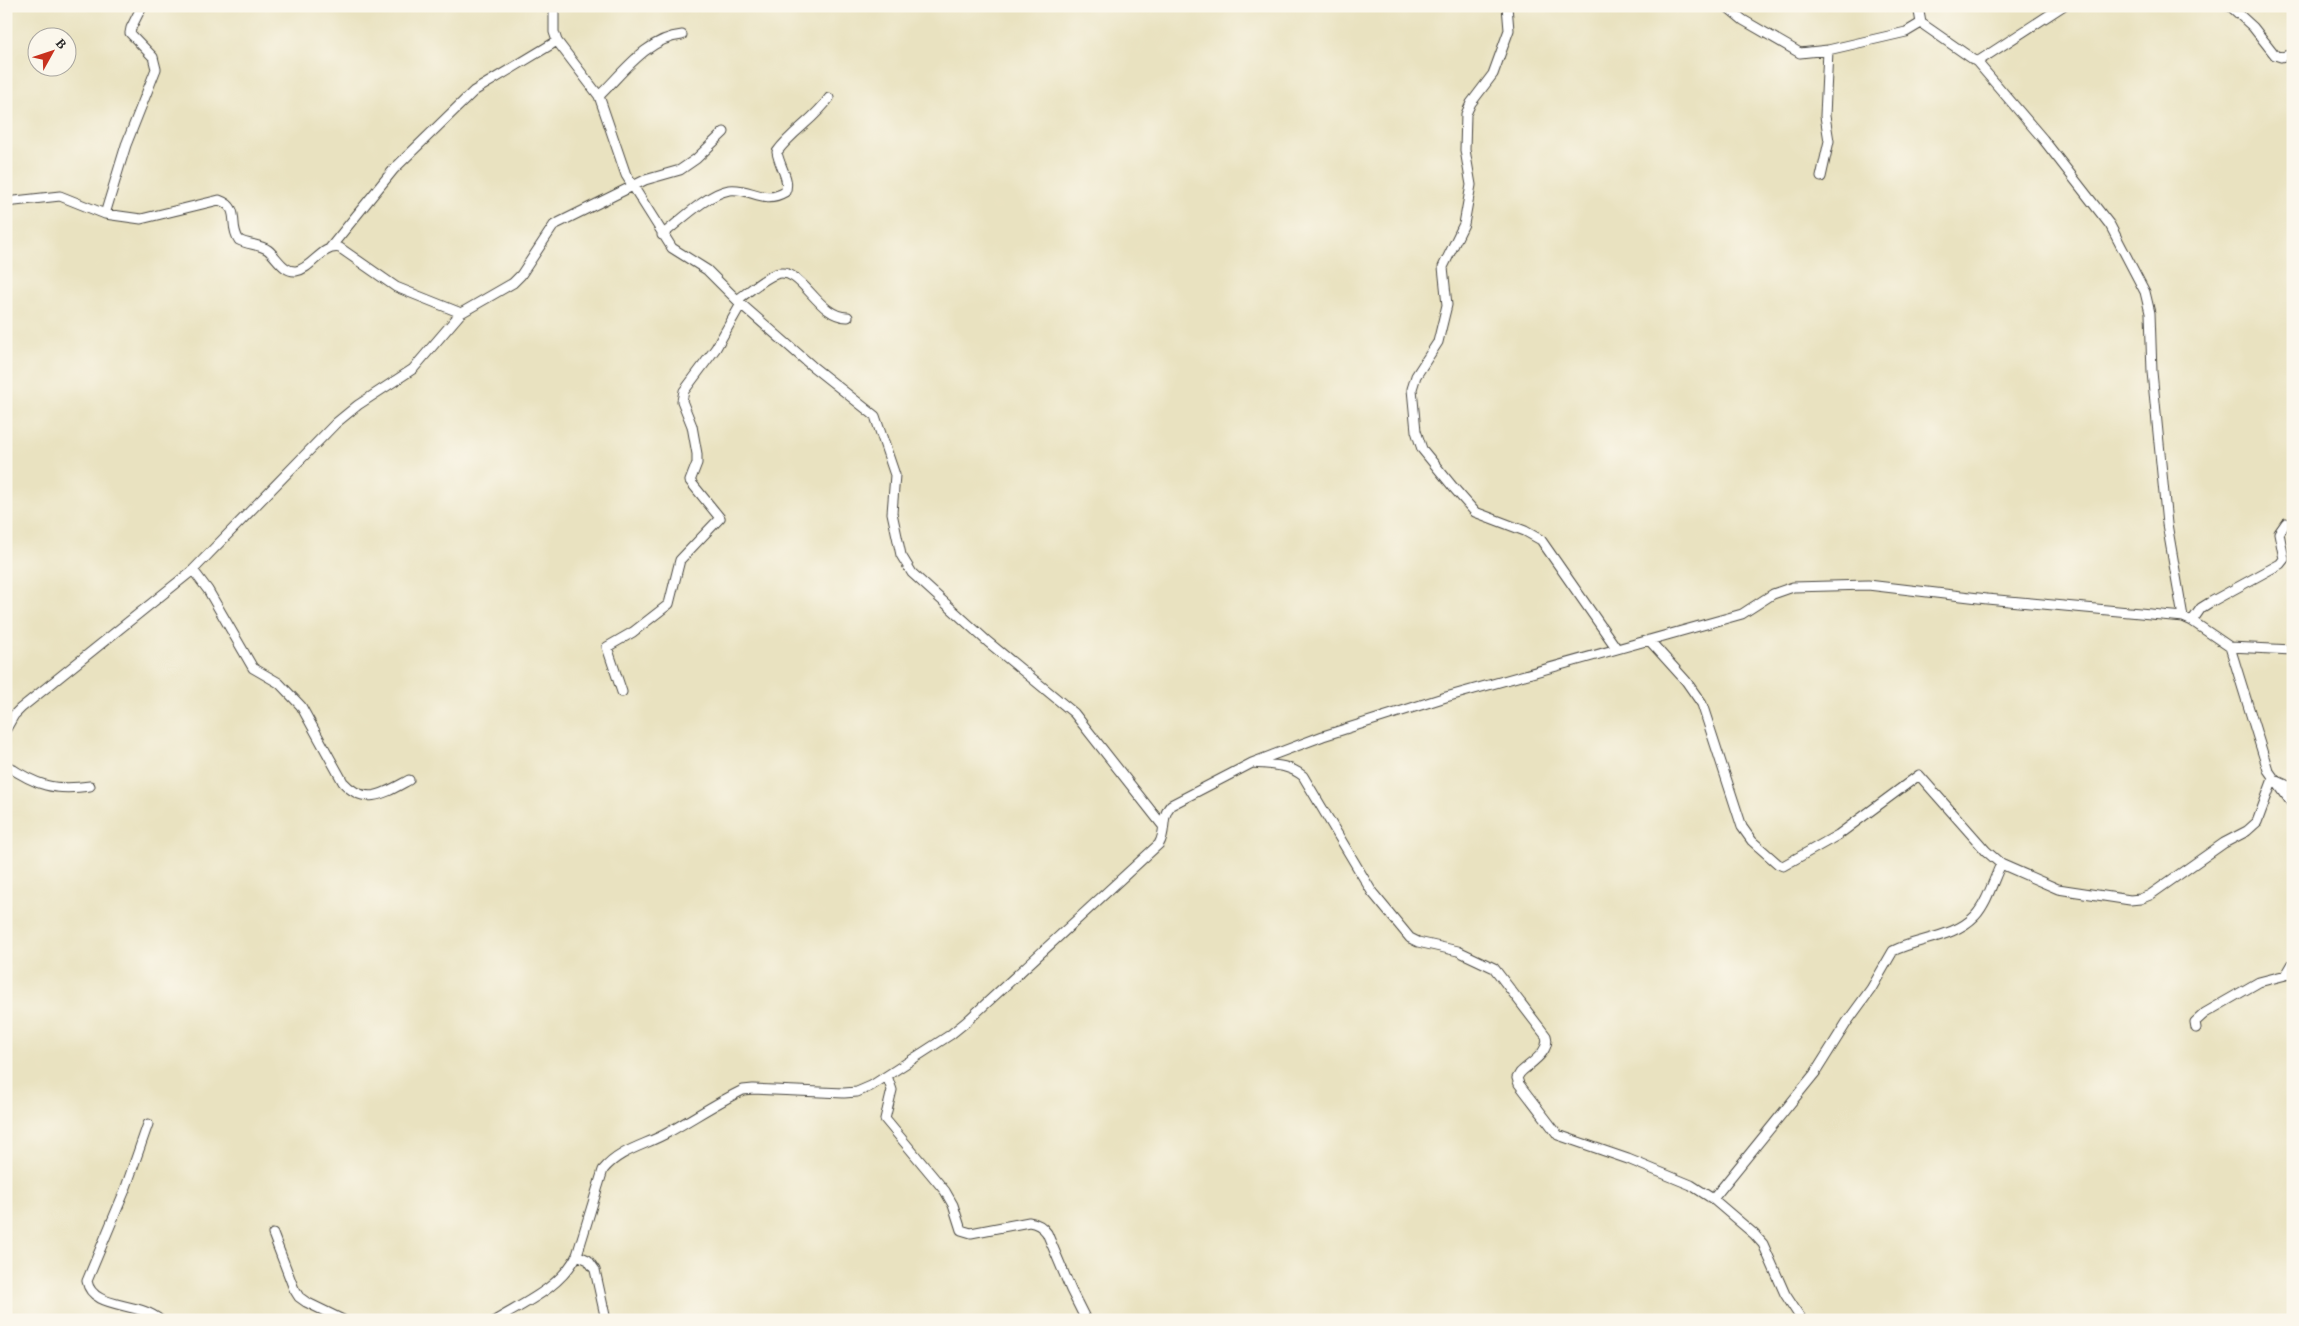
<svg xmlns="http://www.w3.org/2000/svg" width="2299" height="1326" font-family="'Gentium Book Plus',serif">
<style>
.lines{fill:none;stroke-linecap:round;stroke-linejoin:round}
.minor-casing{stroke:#484641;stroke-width:11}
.minor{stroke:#fff;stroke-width:9}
</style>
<rect width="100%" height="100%" fill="#fbf7ec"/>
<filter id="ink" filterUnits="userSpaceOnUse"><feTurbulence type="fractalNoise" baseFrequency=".02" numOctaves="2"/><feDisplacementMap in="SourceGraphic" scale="10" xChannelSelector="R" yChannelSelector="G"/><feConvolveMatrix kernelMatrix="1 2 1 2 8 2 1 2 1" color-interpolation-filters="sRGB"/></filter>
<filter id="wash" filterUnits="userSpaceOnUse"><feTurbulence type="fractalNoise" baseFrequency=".0096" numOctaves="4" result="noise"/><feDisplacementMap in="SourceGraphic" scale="20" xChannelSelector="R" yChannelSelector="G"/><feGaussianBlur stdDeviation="1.12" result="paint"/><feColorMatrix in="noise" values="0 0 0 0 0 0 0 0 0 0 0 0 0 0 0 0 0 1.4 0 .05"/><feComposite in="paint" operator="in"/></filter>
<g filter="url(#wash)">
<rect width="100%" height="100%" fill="#e9e2c0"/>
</g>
<g filter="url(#ink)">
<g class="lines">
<g class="minor-casing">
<path id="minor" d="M 554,6 L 554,32 L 557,41 L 599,96 L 626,175 L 672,248 L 707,270 L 741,304 L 812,366 L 875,416 L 895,475 L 892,513 L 901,555 L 912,573 L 988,642 L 1074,713 L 1163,826
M 1507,6 L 1509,30 L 1493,74 L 1471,103 L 1466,114 L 1465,150 L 1471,185 L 1464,224 L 1443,267 L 1447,305 L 1438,342 L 1416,376 L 1412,389 L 1416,431 L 1422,449 L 1453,487 L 1475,512 L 1525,531 L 1541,540 L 1617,649
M 1726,6 L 1743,20 L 1800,53 L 1828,50 L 1906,32 L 1921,23
M 1918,6 L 1921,23 L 1977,62 L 2043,139 L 2110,225 L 2145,292 L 2150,313 L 2152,372 L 2167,524 L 2183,617
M 2230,6 L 2253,27 L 2275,55 L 2281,57 L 2293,54
M 1977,62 L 2063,6
M 599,96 C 623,73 647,38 682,35
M 1821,177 L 1829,141 L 1825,116 L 1828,50
M 6,202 L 60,196 L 105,214 L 141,219 L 219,200 C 242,208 228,225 239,240 C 248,245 260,244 268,250 C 277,257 283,272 296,271 C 312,269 322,244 340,248 L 396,287 L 461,313
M 105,214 L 126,145 L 156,69 L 153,57 L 130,33 L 131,28 L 142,6
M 662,235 C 680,221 707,194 729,190 C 751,187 763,205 785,192 C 791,180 779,166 777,152 C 792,131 815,119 829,98
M 330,248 L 394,169 L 474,91 L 557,41
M 737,300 C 749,292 762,279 776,274 C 802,265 817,318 848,317
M 193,570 L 208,590 L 253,668 L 279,683 L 301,706 L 343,782 C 365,807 385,793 409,780
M 2192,621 L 2201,608 L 2209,603 L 2280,564 L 2284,559 L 2279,533 L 2286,523
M 1649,640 L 1686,681 L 1702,704 L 1742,827 L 1752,841 L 1778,864 L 1783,866 L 1838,835 L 1919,775 L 1986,851 L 2001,864 L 2058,889 L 2130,900 L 2140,899 L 2150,895 L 2224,843 L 2247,831 L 2257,822 L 2273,779 L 2293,788
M 2230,647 L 2268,770 L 2293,805
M 622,692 L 607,647 L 633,632 L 669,604 L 680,560 L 720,518 L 690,481 L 697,463 L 697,454 L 692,426 L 682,401 L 684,391 L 716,348 L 741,304
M 6,729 L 14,715 L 21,708 L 193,570 L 336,423 L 358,405 L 413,369 L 461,313 L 513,283 L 521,275 L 554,225 L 645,180 L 680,170 L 696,159 L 724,132
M 1254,763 C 1272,765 1288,764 1303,776 L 1372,892 L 1410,938 L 1418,942 L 1458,951 L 1494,968 L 1546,1036 C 1551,1052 1530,1063 1520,1073 L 1517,1078 L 1519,1084 L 1558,1135 L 1628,1159 L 1691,1185 L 1713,1199 L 1754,1234 L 1763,1244 L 1785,1294 L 1802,1320
M 6,765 C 37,786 54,791 90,786
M 2196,1028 L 2195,1022 L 2205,1013 L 2259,982 L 2286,975 L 2293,963
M 887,1076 L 892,1090 L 885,1119 L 945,1191 L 953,1205 L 961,1230 L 971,1233 L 1029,1222 C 1037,1223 1042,1226 1047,1233 L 1071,1290 L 1086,1320
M 148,1124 L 125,1190 L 87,1281 C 92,1310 139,1301 160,1320
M 1713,1199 L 1815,1073 L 1847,1022 L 1871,989 L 1893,951 C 1918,938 1954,938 1975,916 C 1987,903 1993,881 2001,864
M 273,1234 L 294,1289 L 299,1297 L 306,1302 L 343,1320
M 577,1255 L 588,1260 L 595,1270 L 606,1320
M 496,1320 C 526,1302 561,1287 577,1255 L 603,1170 C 620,1149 647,1145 669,1132 C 694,1118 718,1102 743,1090 L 753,1089 L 844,1093 L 857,1092 L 871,1086 L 950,1035 L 966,1022 L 1159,844 C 1167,831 1160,817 1171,805 L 1252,763 L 1323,736 L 1446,697 L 1742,614 L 1773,594 L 1793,587 L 1868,585 L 1987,599 L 2183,617 L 2192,621 L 2230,647 L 2293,650"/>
</g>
<use href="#minor" class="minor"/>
</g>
</g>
<rect width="2299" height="1326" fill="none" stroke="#fbf7ec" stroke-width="25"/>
<g transform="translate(52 52) rotate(50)"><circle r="24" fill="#fbf7ec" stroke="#a8a59f"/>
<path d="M0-4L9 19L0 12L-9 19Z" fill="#c8321e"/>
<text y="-8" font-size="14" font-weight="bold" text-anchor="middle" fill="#2b2b2b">B</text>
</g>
</svg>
